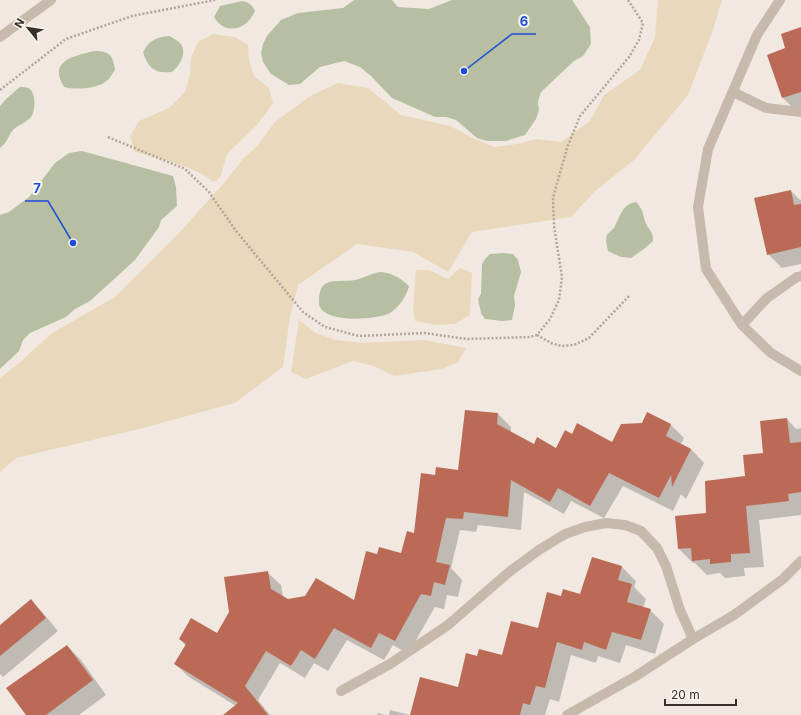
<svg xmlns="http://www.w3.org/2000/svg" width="801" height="715" font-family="Inter,sans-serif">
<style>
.green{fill:#b6bfa2}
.sand{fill:#e9d8bb}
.shadow{fill:#0003}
.building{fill:#bb6b55}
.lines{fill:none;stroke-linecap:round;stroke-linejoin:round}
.path{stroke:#b4a398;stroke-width:2.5;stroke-dasharray:2 2;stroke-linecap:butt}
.minor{stroke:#c8b9ad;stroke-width:10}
.leader{fill:none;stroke:#1d4ed8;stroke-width:1.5}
.callout-dot{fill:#1d4ed8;stroke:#f9f3ed;stroke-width:1.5}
.callout-label{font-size:13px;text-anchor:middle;font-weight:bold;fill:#1d4ed8;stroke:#f9f3ed;stroke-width:4;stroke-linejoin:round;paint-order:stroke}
</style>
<rect width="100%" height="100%" fill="#f1e9e1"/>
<path class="green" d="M 354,0 L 392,0 L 398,7 L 429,9 L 452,0 L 572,0 L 590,27 L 591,44 L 583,56 L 574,61 L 541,92 L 538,102 L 539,110 L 536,119 L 525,135 L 506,141 L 487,141 L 477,138 L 456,120 L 446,117 L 435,117 L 392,98 L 371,76 L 360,67 L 344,61 L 320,67 L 300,84 L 289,85 L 271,74 L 263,62 L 261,53 L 263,44 L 267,36 L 281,20 L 298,13 L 343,8 Z
M 242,1 C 249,2 252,5 255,11 C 247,30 225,36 214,17 L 220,6 Z
M 169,36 C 173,38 177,40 180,43 C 188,52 180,66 172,72 C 155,74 148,68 143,52 C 149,41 156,37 169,36 Z
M 94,51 C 110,51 113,55 115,70 C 112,74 109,80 105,82 C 96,89 75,90 64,87 C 48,61 73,56 94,51 Z
M 20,87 C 24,87 28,87 31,90 C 36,96 35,112 31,117 C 26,123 18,125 13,130 C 8,136 7,143 0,148 L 0,106 L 7,98 Z
M 82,151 L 173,176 L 176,187 L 177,206 L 161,220 L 159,227 L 135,260 L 90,301 L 75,309 L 66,317 L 30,333 L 23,340 L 19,351 L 0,369 L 0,215 L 9,212 L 29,197 L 55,163 L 69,153 Z
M 636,202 C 645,211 642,216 647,226 C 651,232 653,233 653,241 L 644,249 L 631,258 L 621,257 L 614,254 L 608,251 C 607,246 605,240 607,235 C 609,232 612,230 614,228 C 620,217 622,204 636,202 Z
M 503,253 L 513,254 L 518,260 L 521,272 L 514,296 L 515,305 L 512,320 L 502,321 L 485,319 L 481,313 L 478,299 L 481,294 L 482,264 L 486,258 L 490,254 Z
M 379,272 C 390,272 401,278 409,286 C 407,296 398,308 390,313 C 376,320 323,324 319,304 C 319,304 319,298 319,298 C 320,292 320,288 325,284 C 333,279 346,282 355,280 C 363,278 371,274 379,272 Z"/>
<path class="sand" d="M 658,0 L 722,0 L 713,30 L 688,95 L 634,160 L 595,191 L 571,217 L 472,232 L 448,272 L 413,252 L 357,244 L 298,285 L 290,317 L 283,367 L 235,403 L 139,429 L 16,458 L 0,472 L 0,378 L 19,363 L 52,333 L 115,297 L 176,236 L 225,182 L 243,159 L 257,146 L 275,122 L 310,96 L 338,83 L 368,88 L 401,115 L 450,126 L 471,137 L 494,147 L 517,144 L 536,139 L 561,142 L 590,121 L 604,95 L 640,70 L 655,37 Z
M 213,34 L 235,37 L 248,45 L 249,60 L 254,76 L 269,88 L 273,103 L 257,125 L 227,154 L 220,178 L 214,182 C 189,164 164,160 135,152 L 130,136 L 139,121 L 169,108 L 185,92 L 190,74 L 191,58 L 198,42 Z
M 460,268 L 472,273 L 470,315 L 455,324 L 436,325 L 415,321 L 413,307 L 416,270 L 429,270 L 448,279 Z
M 299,320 L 316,333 L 336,340 L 364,343 L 424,340 L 466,348 L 458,362 L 442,369 L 394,376 L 374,366 L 353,361 L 306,379 L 291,372 Z"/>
<path class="shadow" d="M 801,28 L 801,110 L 797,112 L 783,98 L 787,49 Z
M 791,191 L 800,200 L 801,199 L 801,264 L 782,268 L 768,254 Z
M 498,414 L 511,427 L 511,432 L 534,445 L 556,449 L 572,436 L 613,443 L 643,424 L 648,414 L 671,425 L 684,438 L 681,444 L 691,449 L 704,463 L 686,499 L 681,494 L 673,511 L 623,486 L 604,518 L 571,501 L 564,514 L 524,492 L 521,530 L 478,525 L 476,532 L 460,530 L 451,568 L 462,580 L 458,597 L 447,595 L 444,609 L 435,607 L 408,654 L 393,645 L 384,660 L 347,640 L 328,671 L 314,663 L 305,678 L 280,663 L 258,700 L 270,715 L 228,715 L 236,706 L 189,677 L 175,664 L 186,646 L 180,639 L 217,635 L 267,572 L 281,585 L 283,597 L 288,600 L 354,601 L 378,555 L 402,554 L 415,534 L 436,476 L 459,471 Z
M 787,419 L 796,429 L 801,428 L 801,515 L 759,520 L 764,567 L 744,568 L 745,576 L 725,578 L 720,573 L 707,575 L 695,563 L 693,563 L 679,549 L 676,516 L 707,514 L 746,477 L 765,454 Z
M 593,558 L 622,567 L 636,581 L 634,587 L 646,599 L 643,608 L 650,610 L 664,624 L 655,654 L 626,645 L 620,663 L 598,656 L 596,663 L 571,655 L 559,702 L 550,699 L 545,715 L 411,715 L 458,689 L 478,658 L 503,656 L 539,630 L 562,597 L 581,595 Z
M 31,601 L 43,613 L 58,631 L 3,677 L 0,674 L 0,626 Z
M 67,646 L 81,660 L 106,695 L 79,715 L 27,715 Z
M 390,710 L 410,715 L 389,715 Z
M 378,713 L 386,715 L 377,715 Z"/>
<path class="building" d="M 801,27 L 801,92 L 782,98 L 767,55 L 785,48 L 781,34 Z
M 791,190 L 794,205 L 801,204 L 801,247 L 767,255 L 754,198 Z
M 465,410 L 498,413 L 497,424 L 534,444 L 537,437 L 556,448 L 565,430 L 572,434 L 577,423 L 612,442 L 621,424 L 642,423 L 647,412 L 671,424 L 666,436 L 691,449 L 672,487 L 671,475 L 659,498 L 609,473 L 590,506 L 558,488 L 550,502 L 511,480 L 508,517 L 464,512 L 463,519 L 446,518 L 436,562 L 450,565 L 445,585 L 434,582 L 431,596 L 421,594 L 395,641 L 379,633 L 371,648 L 334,628 L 315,659 L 301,650 L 291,666 L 266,651 L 245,686 L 268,715 L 223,715 L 238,703 L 174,664 L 186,644 L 179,639 L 191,618 L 217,633 L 229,612 L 224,577 L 268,571 L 271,589 L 288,599 L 305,596 L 316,578 L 354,600 L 366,551 L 377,554 L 379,547 L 401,553 L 407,531 L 414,533 L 421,473 L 435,475 L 436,467 L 458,470 Z
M 787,418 L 790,443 L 801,442 L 801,492 L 788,494 L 789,501 L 746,506 L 750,553 L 731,554 L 731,562 L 710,564 L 710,559 L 692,561 L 691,548 L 678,549 L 675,516 L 706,513 L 705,481 L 745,476 L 743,455 L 763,453 L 760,421 Z
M 592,557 L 622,566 L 618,580 L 632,584 L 627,602 L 651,609 L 641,640 L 612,632 L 606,650 L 584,642 L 582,650 L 557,642 L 545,688 L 536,686 L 530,705 L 523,703 L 520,715 L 410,715 L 420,677 L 458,687 L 466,653 L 477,656 L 479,649 L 502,655 L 511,621 L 538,628 L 547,592 L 561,596 L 563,589 L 580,594 Z
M 31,599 L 46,618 L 0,656 L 0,625 Z
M 67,645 L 93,680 L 46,715 L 26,715 L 6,688 Z"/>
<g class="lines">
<path class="path" d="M 0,90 L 66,39 L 132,16 L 215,0
M 108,137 L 185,169 L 209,192 L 236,231 L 303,312 L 325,327 L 359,336 L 424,333 L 467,339 L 530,337 L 537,335 L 550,319 L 559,300 L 562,277 L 554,226 L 553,198 L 567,148 L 580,116 L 629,57 L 639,40 L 643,23 L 628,0
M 537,335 L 551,343 L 561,346 L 574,345 L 589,338 L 630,295"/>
<path class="minor" d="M 780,0 L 757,35 L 708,149 L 698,207 L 706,269 L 742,325 L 771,353 L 801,371
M 0,37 L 51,0
M 733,92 L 766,108 L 801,112
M 742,325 L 767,298 L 797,277 L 801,276
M 341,691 L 390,664 L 448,625 L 509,572 L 539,550 L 565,534 L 585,527 L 606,523 L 625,525 L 641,531 L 657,548 L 666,566 L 680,610 L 693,639
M 567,715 L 636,676 L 693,639 L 734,615 L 783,579 L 801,561"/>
</g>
<path class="leader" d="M464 71L512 34H536M73 243L48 201H25"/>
<g class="callout-dot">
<circle cx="464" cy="71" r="4"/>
<circle cx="73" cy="243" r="4"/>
</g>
<g class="callout-label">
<text x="524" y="26">6</text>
<text x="37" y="193">7</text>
</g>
<g transform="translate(28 28) rotate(300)" stroke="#f9f3ed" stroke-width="3" paint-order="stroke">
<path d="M0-3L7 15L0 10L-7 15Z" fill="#382f2b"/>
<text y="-6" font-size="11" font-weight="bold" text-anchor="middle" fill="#382f2b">N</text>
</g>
<path d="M665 699v6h71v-6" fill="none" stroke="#382f2b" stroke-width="2"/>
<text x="671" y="699" font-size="12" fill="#382f2b" stroke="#f9f3ed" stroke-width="3" paint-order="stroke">20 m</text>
</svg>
